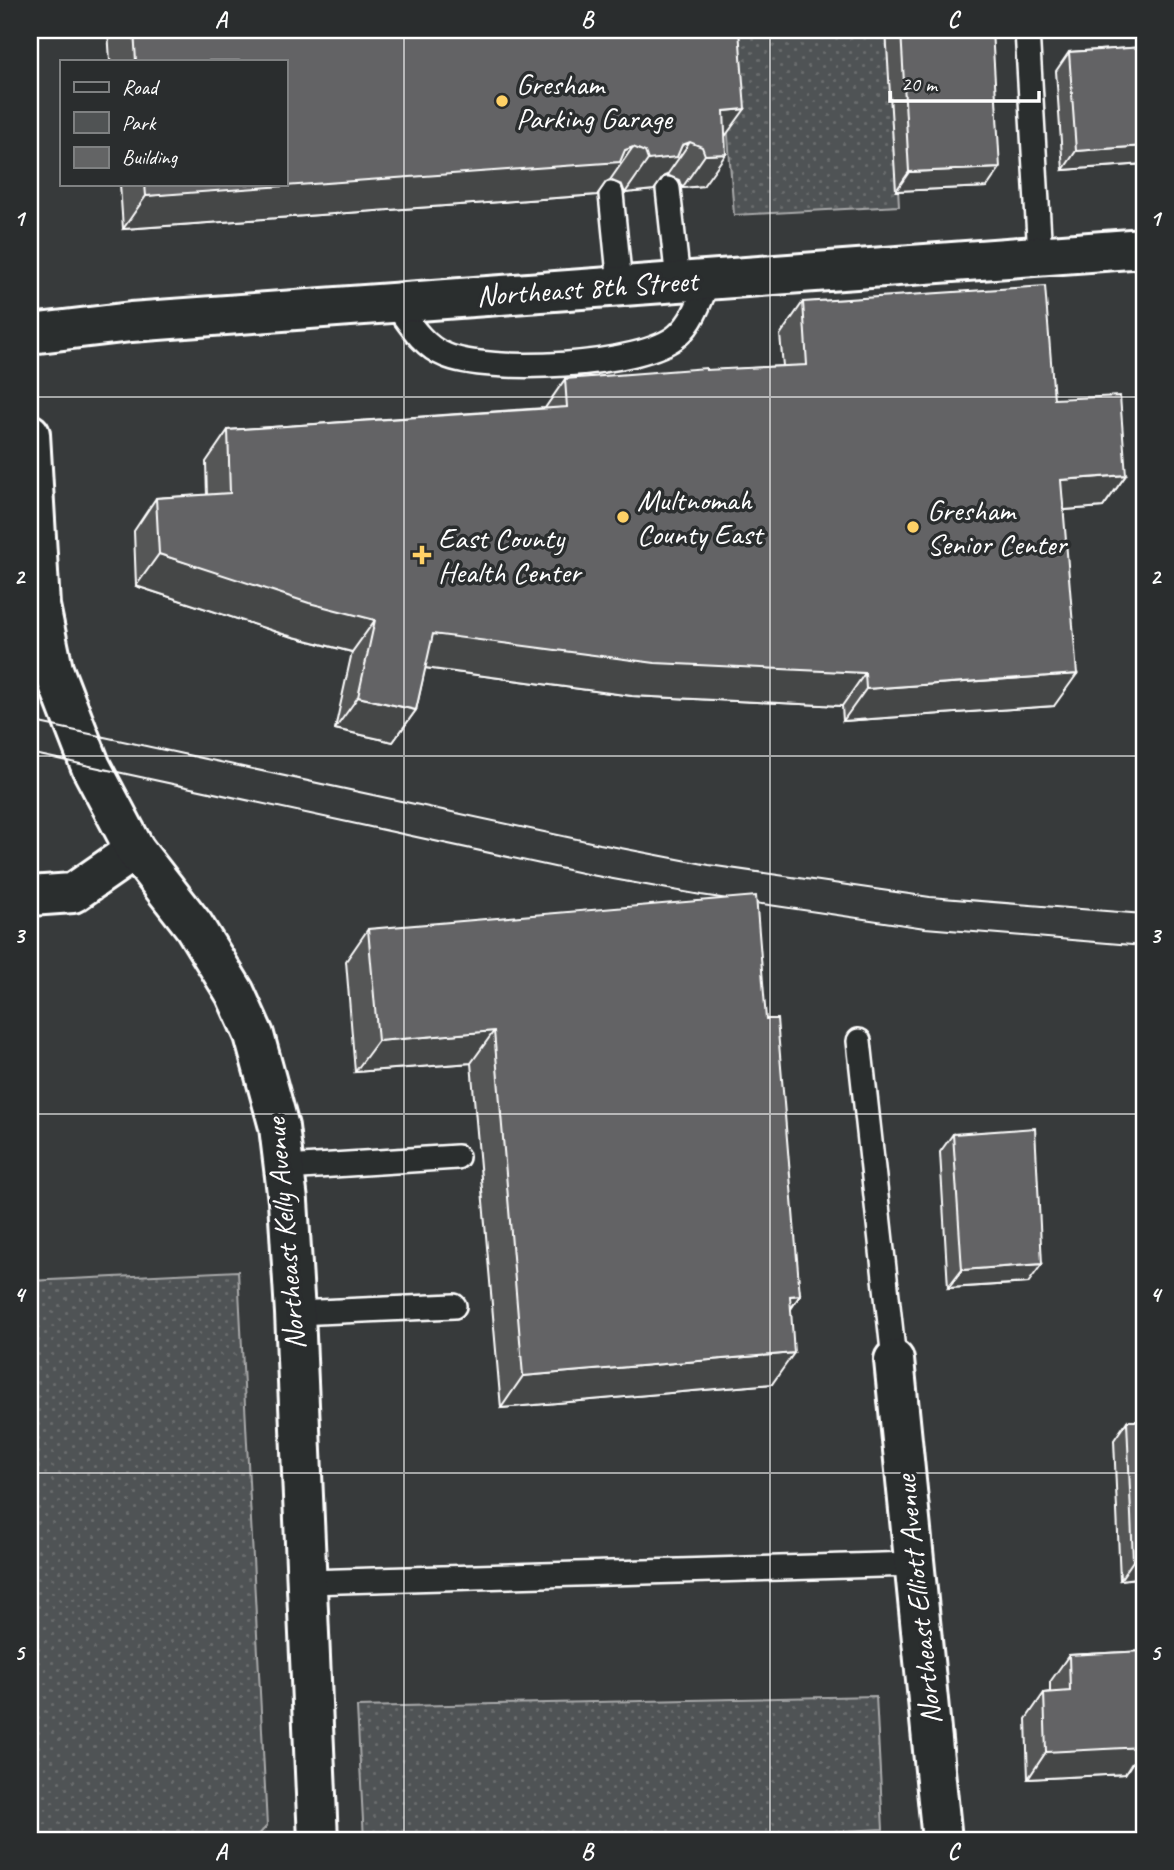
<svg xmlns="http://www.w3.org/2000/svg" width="1174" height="1870" font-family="Caveat,sans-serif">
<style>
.green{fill:url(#green-dots);stroke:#a8a9aa;stroke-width:2}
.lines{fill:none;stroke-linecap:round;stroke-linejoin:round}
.lane-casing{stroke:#fff;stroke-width:28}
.street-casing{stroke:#fff;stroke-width:44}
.secondary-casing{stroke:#fff;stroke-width:44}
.lane{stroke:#2a2d2e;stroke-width:23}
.street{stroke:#2a2d2e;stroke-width:38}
.secondary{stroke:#2a2d2e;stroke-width:38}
.tram{stroke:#fff;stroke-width:2}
.wall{fill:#555657;stroke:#fff;stroke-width:2}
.shaded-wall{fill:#454647;stroke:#fff;stroke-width:2}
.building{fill:#636465;stroke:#fff;stroke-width:2}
.grid{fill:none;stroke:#fff;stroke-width:2;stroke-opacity:0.55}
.poi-dot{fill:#ffd166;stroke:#2a2d2e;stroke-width:2.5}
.labels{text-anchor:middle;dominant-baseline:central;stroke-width:7;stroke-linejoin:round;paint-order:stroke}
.poi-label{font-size:30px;fill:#fff;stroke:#2a2d2e;text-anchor:start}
.street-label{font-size:30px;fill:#fff;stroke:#2a2d2e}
.neatline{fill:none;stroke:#fff;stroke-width:2.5}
.grid-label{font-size:23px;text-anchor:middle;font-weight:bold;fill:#fff}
</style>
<defs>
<pattern id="green-dots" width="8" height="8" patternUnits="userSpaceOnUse" patternTransform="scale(1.75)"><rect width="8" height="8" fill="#505354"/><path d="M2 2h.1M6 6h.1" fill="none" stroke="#6a6d6e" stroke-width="1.8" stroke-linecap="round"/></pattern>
</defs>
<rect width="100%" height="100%" fill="#373a3b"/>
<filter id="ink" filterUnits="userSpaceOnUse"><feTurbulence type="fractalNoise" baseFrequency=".0143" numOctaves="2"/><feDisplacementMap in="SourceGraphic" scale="14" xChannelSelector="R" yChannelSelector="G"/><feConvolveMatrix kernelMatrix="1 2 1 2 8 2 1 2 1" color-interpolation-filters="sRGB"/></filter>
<g filter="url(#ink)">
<path class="green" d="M 720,30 L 889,30 L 899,206 L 734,215 Z
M 238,1271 L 267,1826 L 254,1840 L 30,1840 L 30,1281 Z
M 876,1696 L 883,1829 L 669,1840 L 364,1840 L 357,1707 Z"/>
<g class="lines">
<g class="lane-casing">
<path id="lane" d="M 1027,30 L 1040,255
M 668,189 L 678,281
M 611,194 L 620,285
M 394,302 C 408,321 422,346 445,355 C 488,374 643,367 678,335 C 694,321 701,298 709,279
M 859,1041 L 894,1360
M 286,1168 L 457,1157
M 295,1313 L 454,1306
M 307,1582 L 915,1564"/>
</g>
<g class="street-casing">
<path id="street" d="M 30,896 L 73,893 L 135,850
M 894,1360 L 942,1840"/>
</g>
<g class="secondary-casing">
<path id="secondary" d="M 30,334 L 131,322 L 1144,248
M 30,434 L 40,606 L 53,669 L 91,767 L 135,850 L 194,926 L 235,993 L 254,1035 L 279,1127 L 288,1201 L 295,1313 L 318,1840"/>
</g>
<use href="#lane" class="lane"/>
<use href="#street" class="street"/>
<use href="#secondary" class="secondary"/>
<path class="tram" d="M 30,721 L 600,844 L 709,865 L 930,897 L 1144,914
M 30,753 L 591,875 L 701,895 L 925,928 L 1144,946"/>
</g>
<path class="wall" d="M 108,30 L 739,30 L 725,136 L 703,186 L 682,188 L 679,180 L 667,175 L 664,176 L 654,190 L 625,193 L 622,185 L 610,180 L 606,182 L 597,195 L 123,229 L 120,184 L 285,184 L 285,61 L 110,61 Z
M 886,30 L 992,30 L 987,187 L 896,191 Z
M 1144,47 L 1144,164 L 1063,170 L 1056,71 L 1069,52 Z
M 803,302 L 1054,399 L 1126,475 L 1103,507 L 1063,510 L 1054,706 L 843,721 L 842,706 L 632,696 L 425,668 L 416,710 L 393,742 L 335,729 L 352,652 L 286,635 L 136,586 L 134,531 L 156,498 L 207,495 L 206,462 L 228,430 L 545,408 L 565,379 L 783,366 L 780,335 Z
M 368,929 L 766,1019 L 800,1295 L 791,1309 L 772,1384 L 501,1408 L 471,1063 L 355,1072 L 346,961 Z
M 953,1134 L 1028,1283 L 948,1288 L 940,1152 Z
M 1127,1421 L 1144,1577 L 1120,1580 L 1114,1440 Z
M 1144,1651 L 1144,1762 L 1132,1763 L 1125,1774 L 1028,1779 L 1026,1719 L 1044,1693 L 1050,1692 L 1050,1682 L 1069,1655 Z"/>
<path class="shaded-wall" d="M 745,109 L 721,142 L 724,111 Z
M 690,142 L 667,175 L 664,176 L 654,190 L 625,193 L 648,160 Z
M 1144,146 L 1144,164 L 1063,170 L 1076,151 Z
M 633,147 L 610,180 L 606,182 L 597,195 L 123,229 L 146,196 L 625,150 Z
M 726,154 L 703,186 L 682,188 L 705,155 Z
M 1000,168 L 987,187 L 896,191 L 909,172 Z
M 1126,475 L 1103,507 L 1038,512 L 1061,480 Z
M 159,554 L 375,620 L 352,652 L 286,635 L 136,586 Z
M 433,634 L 865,673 L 842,706 L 632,696 L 410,666 Z
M 1077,674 L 1054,706 L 843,721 L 866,689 Z
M 358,697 L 416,710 L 393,742 L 335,729 Z
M 494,1031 L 471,1063 L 355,1072 L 378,1041 Z
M 1042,1264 L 1028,1283 L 948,1288 L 962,1270 Z
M 800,1295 L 778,1327 L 790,1296 Z
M 794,1353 L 772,1384 L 501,1408 L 523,1376 Z
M 1144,1560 L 1144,1577 L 1120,1580 L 1133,1561 Z
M 1144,1736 L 1144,1762 L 1132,1763 L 1125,1774 L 1028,1779 L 1046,1752 Z"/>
<path class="building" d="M 134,30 L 739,30 L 745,109 L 724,111 L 726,154 L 705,155 L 702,147 L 690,142 L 682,145 L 677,157 L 648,160 L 645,152 L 633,147 L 625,150 L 620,162 L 146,196 L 145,184 L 285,184 L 285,61 L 136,61 Z
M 901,30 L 992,30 L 1000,168 L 909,172 Z
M 1144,47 L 1144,146 L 1076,151 L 1069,52 Z
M 1045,286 L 1054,399 L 1120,396 L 1126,475 L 1061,480 L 1077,674 L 866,689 L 865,673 L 655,663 L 433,634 L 416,710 L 358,697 L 375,620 L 309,603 L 159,554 L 156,498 L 230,493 L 228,430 L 567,407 L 565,379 L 706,368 L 706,370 L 807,365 L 803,302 Z
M 756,896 L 766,1019 L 777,1019 L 800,1295 L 790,1296 L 794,1353 L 523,1376 L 494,1031 L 378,1041 L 368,929 Z
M 1035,1128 L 1042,1264 L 962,1270 L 953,1134 Z
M 1127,1421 L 1144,1421 L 1144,1560 L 1133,1561 Z
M 1144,1651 L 1143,1747 L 1046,1752 L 1044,1693 L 1070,1691 L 1069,1655 Z"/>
</g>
<path class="grid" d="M 404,30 L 404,1840M 770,30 L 770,1840M 30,397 L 1144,397M 30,756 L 1144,756M 30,1114 L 1144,1114M 30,1473 L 1144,1473"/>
<g class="poi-dot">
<circle cx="502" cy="101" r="7"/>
<circle cx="623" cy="517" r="7"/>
<circle cx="913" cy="527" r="7"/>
<path d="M418.5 544.5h7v7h7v7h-7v7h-7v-7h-7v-7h7z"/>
</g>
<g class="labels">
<g class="poi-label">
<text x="516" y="84">Gresham<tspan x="516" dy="34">Parking Garage</tspan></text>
<text x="637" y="500">Multnomah<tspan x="637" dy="34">County East</tspan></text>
<text x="927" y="510">Gresham<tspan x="927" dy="34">Senior Center</tspan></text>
<text x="438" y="538">East County<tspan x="438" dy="34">Health Center</tspan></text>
</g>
<g class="street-label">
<text transform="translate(587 288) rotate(-4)">Northeast 8th Street</text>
<text transform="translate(285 1234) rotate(-95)">Northeast Kelly Avenue</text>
<text transform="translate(918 1600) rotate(-96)">Northeast Elliott Avenue</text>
</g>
</g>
<rect width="1174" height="1870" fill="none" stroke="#2a2d2e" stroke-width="77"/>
<rect x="60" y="60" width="228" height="126" fill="#2a2d2e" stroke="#7f8182" stroke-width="2"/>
<rect x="74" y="82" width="35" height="10" fill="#2a2d2e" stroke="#7f8182" stroke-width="2"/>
<text x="122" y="94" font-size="21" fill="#ffffff">Road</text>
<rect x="74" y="112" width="35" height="21" fill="#505354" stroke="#7f8182" stroke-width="2"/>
<text x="122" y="130" font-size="21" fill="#ffffff">Park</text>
<rect x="74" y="147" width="35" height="21" fill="#636465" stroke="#7f8182" stroke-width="2"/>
<text x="122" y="164" font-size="21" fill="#ffffff">Building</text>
<path d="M890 91v10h149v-10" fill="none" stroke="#ffffff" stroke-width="3.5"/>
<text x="901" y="91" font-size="21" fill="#ffffff" stroke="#2a2d2e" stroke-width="5" paint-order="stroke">20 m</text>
<rect x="38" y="38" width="1098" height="1794" class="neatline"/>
<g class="grid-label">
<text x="221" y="27">A</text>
<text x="587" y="27">B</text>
<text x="953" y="27">C</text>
<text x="19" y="226">1</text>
<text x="1155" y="226">1</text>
<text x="19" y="584">2</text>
<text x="1155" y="584">2</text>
<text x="19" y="943">3</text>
<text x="1155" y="943">3</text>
<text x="19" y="1302">4</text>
<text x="1155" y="1302">4</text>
<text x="19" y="1660">5</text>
<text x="1155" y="1660">5</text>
<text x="221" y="1859">A</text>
<text x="587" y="1859">B</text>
<text x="953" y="1859">C</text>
</g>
</svg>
